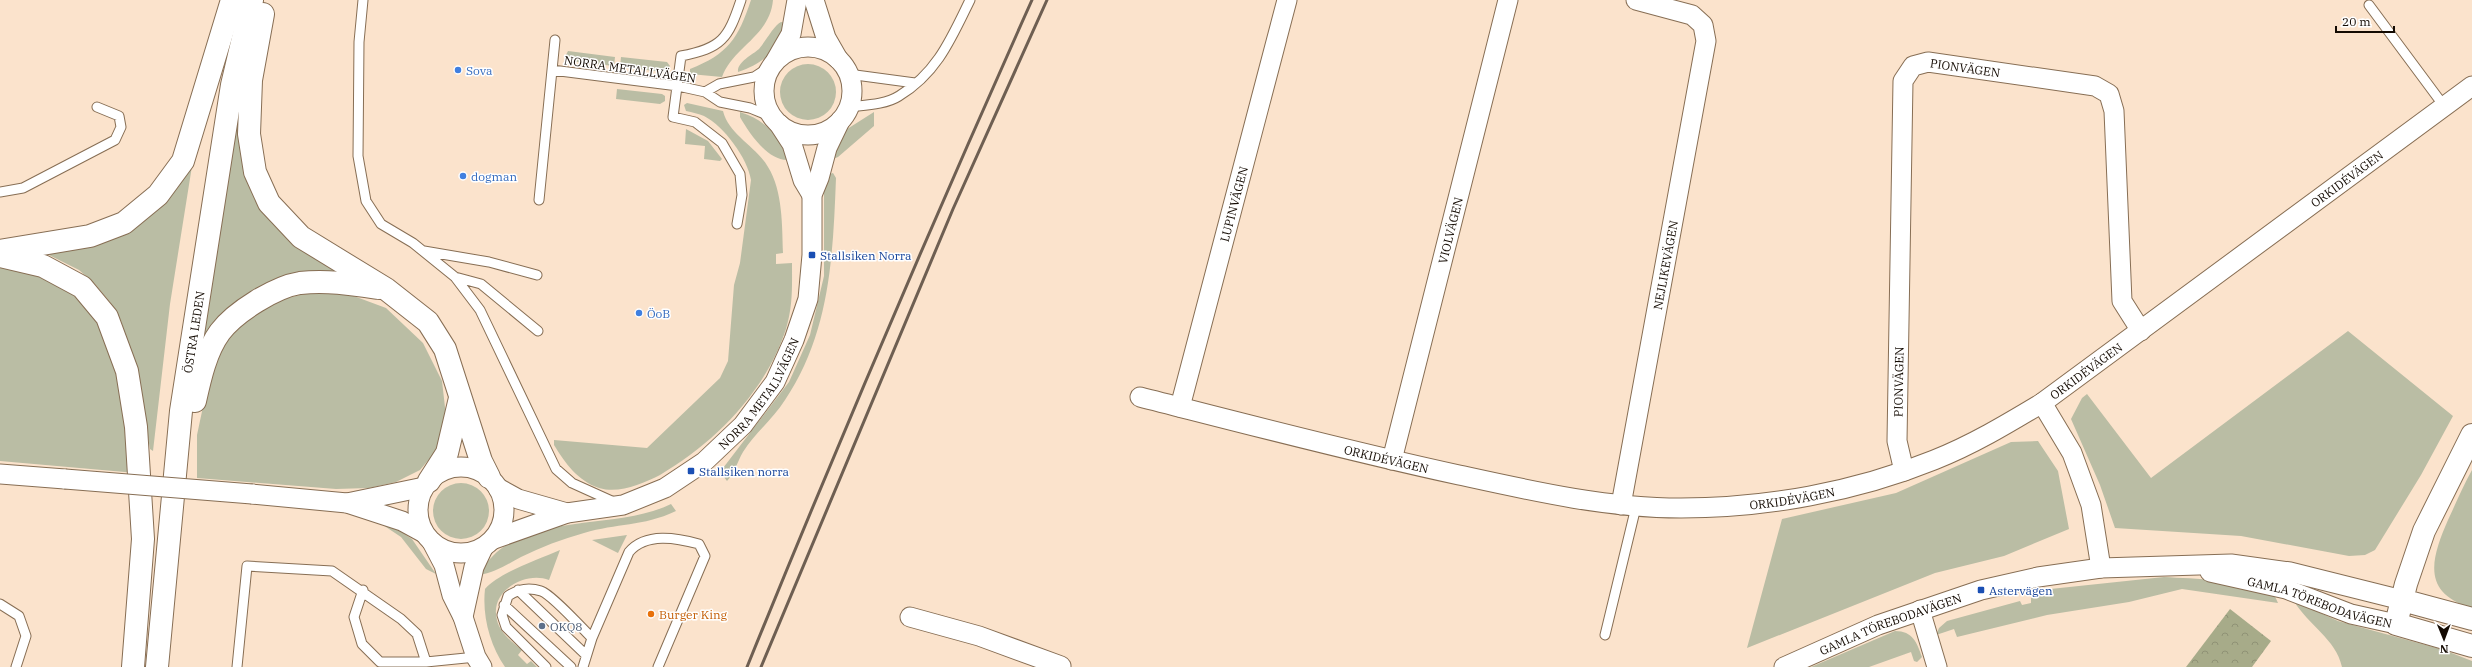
<svg xmlns="http://www.w3.org/2000/svg" width="2472" height="667" font-family="'IBM Plex Serif',serif">
<style>
.grass{fill:#babda4}
.forest{fill:url(#forest-crowns)}
.lines{fill:none;stroke-linecap:round;stroke-linejoin:round}
.lane-casing{stroke:#876e54;stroke-width:11}
.street-casing{stroke:#876e54;stroke-width:21}
.secondary-casing{stroke:#876e54;stroke-width:24}
.highway-casing{stroke:#876e54;stroke-width:24}
.lane{stroke:#fff;stroke-width:9}
.street{stroke:#fff;stroke-width:19}
.secondary{stroke:#fff;stroke-width:22}
.highway{stroke:#fff;stroke-width:22}
.rail{stroke:#6e5f52;stroke-width:3}
.street-bridge-casing{stroke:#876e54;stroke-width:21;stroke-linecap:butt}
.street-bridge{stroke:#fff;stroke-width:19}
.shop-dot{fill:#3f7fe0;stroke:#fff;stroke-width:1.5}
.transit-dot{fill:#1a4fb4;stroke:#fff;stroke-width:1.5}
.food-dot{fill:#e8710a;stroke:#fff;stroke-width:1.5}
.service-dot{fill:#5c6f8a;stroke:#fff;stroke-width:1.5}
.labels{text-anchor:middle;dominant-baseline:central;stroke-width:3;stroke-linejoin:round;paint-order:stroke}
.street-label{font-size:12px;fill:#130a02;stroke:#fff}
.shop-label{font-size:12px;fill:#366cbe;stroke:#fff;text-anchor:start}
.transit-label{font-size:12px;fill:#164399;stroke:#fff;text-anchor:start}
.food-label{font-size:12px;fill:#c56008;stroke:#fff;text-anchor:start}
.service-label{font-size:12px;fill:#4e5e75;stroke:#fff;text-anchor:start}
</style>
<defs>
<pattern id="forest-crowns" width="20" height="18" patternUnits="userSpaceOnUse"><rect width="20" height="18" fill="#a7ab89"/><path d="M2 6a3 3 0 1 1 6 0M12 15a3 3 0 1 1 6 0" fill="none" stroke="#8f9275"/></pattern>
</defs>
<rect width="100%" height="100%" fill="#fbe3cc"/>
<path class="grass" d="M 751,0 L 773,0 C 770,36 733,47 722,77 L 690,74 L 690,69 C 728,54 738,39 751,0 Z
M 781,22 L 787,23 C 774,50 768,62 738,72 C 737,62 752,55 759,49 C 765,42 775,24 781,22 Z
M 568,51 L 615,57 L 614,66 L 568,61 L 566,55 Z
M 621,57 L 667,62 L 670,66 L 664,72 L 620,67 Z
M780 92a28 28 0 1 1 56 0a28 28 0 1 1-56 0Z
M 617,89 L 662,94 L 665,96 L 665,101 L 660,104 L 616,99 Z
M 237,102 L 264,213 L 292,241 L 338,271 L 310,273 L 200,349 Z
M 687,103 L 723,111 C 729,135 756,146 768,167 C 783,191 782,226 783,253 L 776,254 L 776,264 L 792,263 C 792,287 793,306 786,329 C 766,391 715,443 660,475 C 642,484 619,494 599,488 C 578,481 565,463 554,445 L 554,440 L 647,448 L 720,378 L 728,361 L 734,285 L 740,263 L 751,180 C 748,159 724,126 704,116 C 699,114 692,112 686,111 L 684,105 Z
M 740,112 C 766,120 779,136 788,160 C 768,161 749,133 740,117 Z
M 874,112 L 874,126 L 838,157 L 833,159 L 844,131 Z
M 686,129 L 708,141 L 722,159 L 720,161 L 704,159 L 705,146 L 685,144 Z
M 192,166 L 170,304 L 153,451 L 150,449 L 137,372 L 121,321 L 110,302 L 95,284 L 79,270 L 45,253 L 70,247 Z
M 833,173 L 836,178 C 833,256 830,333 785,400 C 773,419 754,434 743,452 C 737,462 735,473 727,481 L 720,472 L 789,382 L 810,335 L 824,276 L 824,190 L 826,175 Z
M 18,267 C 34,274 62,282 74,292 C 118,328 127,420 136,473 L 0,461 L 0,268 Z
M 312,292 L 351,295 L 386,308 L 423,343 L 442,381 L 446,416 L 436,451 L 420,470 L 396,482 L 369,488 L 336,489 L 197,478 L 197,435 L 211,369 L 228,339 L 249,318 L 280,300 Z
M 2348,331 L 2453,416 L 2421,475 L 2375,550 L 2365,555 L 2349,556 L 2241,536 L 2115,528 L 2100,485 L 2071,419 L 2082,398 L 2087,394 L 2151,478 Z
M 2038,441 L 2058,471 L 2069,529 L 2004,556 L 1935,573 L 1747,648 L 1782,519 L 1896,493 L 2011,442 Z
M 2472,470 L 2472,608 C 2421,593 2431,559 2448,520 C 2456,503 2463,486 2472,470 Z
M433 511a28 28 0 1 1 56 0a28 28 0 1 1-56 0Z
M 671,504 L 676,511 C 642,527 617,523 584,533 C 562,539 541,547 521,557 C 508,564 494,573 479,575 C 514,508 613,533 671,504 Z
M 386,522 L 412,539 L 436,574 L 426,569 L 401,537 L 380,523 Z
M 627,535 L 618,553 L 592,540 Z
M 560,550 L 549,580 C 525,571 489,591 497,620 C 500,633 512,642 522,650 L 518,655 L 527,664 L 531,661 L 537,667 L 505,667 C 490,645 482,616 485,589 C 500,572 540,559 560,550 Z
M 2164,577 C 2195,579 2241,579 2269,591 C 2274,594 2276,598 2278,603 L 2182,589 L 2129,602 L 2047,615 L 1957,637 L 1954,629 L 1936,635 L 1939,628 L 1947,621 L 2020,601 L 2022,605 L 2031,603 L 2031,598 L 2041,590 Z
M 2294,601 L 2338,621 L 2444,650 L 2472,661 L 2472,667 L 2342,667 C 2336,639 2308,625 2294,601 Z
M 1895,631 C 1913,631 1917,643 1922,657 L 1917,662 L 1914,661 L 1911,652 L 1869,667 L 1811,667 Z"/>
<path class="forest" d="M 2230,609 L 2271,641 L 2252,667 L 2186,667 Z"/>
<g class="lines">
<g class="lane-casing">
<path id="lane" d="M 363,0 L 359,42 L 358,156 L 366,201 L 381,224 L 413,243 L 455,277 L 480,310 L 556,469 L 572,483 L 614,502
M 2369,5 L 2444,106
M 552,70 L 678,86 L 705,92 L 720,102 L 750,108 L 772,117
M 848,74 L 915,83
M 705,92 L 719,84 L 754,77 L 771,66
M 848,107 C 864,105 885,105 899,96 C 937,73 951,39 970,0
M 0,192 L 23,188 L 115,140 L 121,127 L 119,116 L 97,107
M 539,200 L 555,40
M 737,224 L 742,195 L 740,174 L 722,143 L 695,122 L 673,117 L 681,56 C 722,48 728,39 741,0
M 424,251 L 489,262 L 537,275
M 455,277 L 481,284 L 538,331
M 363,590 L 354,617 L 362,644 L 380,662 L 426,662
M 518,590 L 586,655
M 0,604 L 19,616 L 26,636 L 16,667
M 504,605 L 571,667
M 1605,635 L 1636,507
M 237,667 L 247,566 L 332,571 L 401,619 L 417,634 L 426,662 L 476,657
M 546,667 L 506,627 L 502,615 L 508,596 C 518,589 529,587 541,591 C 551,594 582,628 592,638
M 583,667 L 592,638 L 629,552 C 646,532 677,538 699,544 L 705,556 L 658,667"/>
</g>
<g class="street-casing">
<g id="street">
<path d="M 814,0 L 826,38 L 838,59"/>
<circle cx="808" cy="91" r="44"/>
<path d="M 776,60 L 791,34 L 797,0"/>
<path d="M 779,124 L 792,144 L 803,180 L 812,195"/>
<path id="s1" d="M 1140,397 C 1246,424 1352,452 1459,475 C 1532,491 1606,508 1681,508 C 1766,508 1855,492 1934,460 C 1972,445 2007,424 2042,403 L 2472,86"/>
<path d="M 2042,403 L 2072,453 L 2091,505 L 2101,568"/>
<path id="s2" d="M 1180,407 L 1287,0"/>
<path id="s3" d="M 1392,460 L 1508,0"/>
<circle cx="461" cy="510" r="43"/>
<path id="s4" d="M 1904,471 L 1897,441 L 1903,81 L 1913,66 L 1928,62 L 2095,86 L 2109,94 L 2114,111 L 2122,301 L 2141,331"/>
<path d="M 0,474 L 65,479"/>
<path d="M 498,488 L 518,499 L 567,513"/>
<path d="M 252,494 L 347,503 L 402,521 L 424,533"/>
<path d="M 347,503 L 424,487"/>
<path id="s5" d="M 1621,505 L 1706,41 L 1703,25 L 1692,15 L 1636,0"/>
<path id="s6" d="M 494,539 L 567,513 L 623,505 L 665,488 L 704,462 L 743,425 L 775,382 L 794,340 L 808,299 L 812,255 L 812,195 L 819,178 L 827,148 L 840,121"/>
<path d="M 432,542 L 444,565 L 452,595 L 463,617 L 476,657 L 482,667"/>
<path id="s7" d="M 2210,572 L 2286,589 L 2351,614 L 2396,624"/>
<path d="M 1920,610 L 1937,667"/>
<path d="M 463,617 L 474,567 L 483,548"/>
<path d="M 910,617 L 979,636 L 1061,666"/>
<path id="s8" d="M 1784,667 L 1878,625 L 1981,590 L 2038,577 L 2101,568 L 2231,564 L 2290,572 L 2402,600"/>
</g>
</g>
<g class="secondary-casing">
<path id="secondary" d="M 2472,435 L 2424,531 L 2406,584 L 2396,624 L 2472,646
M 2402,600 L 2472,619"/>
</g>
<g class="highway-casing">
<g id="highway">
<path d="M 263,14 L 251,80 L 249,134 L 255,172 L 269,203 L 301,237 L 386,289 L 428,322 L 445,349 L 481,461 L 489,477"/>
<path d="M 0,251 L 90,236 L 124,223 L 158,195 L 183,161 L 232,0"/>
<path d="M 0,256 L 43,266 L 82,287 L 107,317 L 127,371 L 136,427 L 143,539 L 133,667"/>
<path d="M 195,401 C 200,378 206,351 220,332 C 235,312 275,287 300,283 C 327,280 352,284 379,288"/>
<path d="M 429,481 L 447,453 L 460,398"/>
<path id="s9" d="M 157,667 L 181,411 L 232,85 L 252,0"/>
</g>
</g>
<use href="#lane" class="lane"/>
<use href="#street" class="street"/>
<use href="#secondary" class="secondary"/>
<use href="#highway" class="highway"/>
<path class="rail" d="M 747,667 C 838,443 933,221 1032,0
M 761,667 L 953,209 L 1047,0"/>
<g class="street-bridge-casing">
<path id="street-bridge" d="M 65,479 L 252,494"/>
</g>
<use href="#street-bridge" class="street-bridge"/>
</g>
<g class="shop-dot">
<circle cx="458" cy="70" r="4"/>
<circle cx="463" cy="176" r="4"/>
<circle cx="639" cy="313" r="4"/>
</g>
<g class="transit-dot">
<rect x="808" y="251" width="8" height="8" rx="2"/>
<rect x="687" y="467" width="8" height="8" rx="2"/>
<rect x="1977" y="586" width="8" height="8" rx="2"/>
</g>
<circle class="food-dot" cx="651" cy="614" r="4"/>
<circle class="service-dot" cx="542" cy="626" r="4"/>
<g class="labels">
<g class="street-label">
<text stroke="none"><textPath href="#s4" startOffset="462">PIONVÄGEN</textPath></text>
<text transform="translate(630 69) rotate(8)">NORRA METALLVÄGEN</text>
<text stroke="none"><textPath href="#s1" startOffset="1313">ORKIDÉVÄGEN</textPath></text>
<text stroke="none"><textPath href="#s2" startOffset="210">LUPINVÄGEN</textPath></text>
<text stroke="none"><textPath href="#s3" startOffset="237">VIOLVÄGEN</textPath></text>
<text stroke="none"><textPath href="#s5" startOffset="244">NEJLIKEVÄGEN</textPath></text>
<text stroke="none"><textPath href="#s9" startOffset="337">ÖSTRA LEDEN</textPath></text>
<text stroke="none"><textPath href="#s1" startOffset="989">ORKIDÉVÄGEN</textPath></text>
<text stroke="none"><textPath href="#s4" startOffset="90">PIONVÄGEN</textPath></text>
<text stroke="none"><textPath href="#s6" startOffset="315">NORRA METALLVÄGEN</textPath></text>
<text stroke="none"><textPath href="#s1" startOffset="254">ORKIDÉVÄGEN</textPath></text>
<text stroke="none"><textPath href="#s1" startOffset="665">ORKIDÉVÄGEN</textPath></text>
<text stroke="none"><textPath href="#s7" startOffset="114">GAMLA TÖREBODAVÄGEN</textPath></text>
<text stroke="none"><textPath href="#s8" startOffset="115">GAMLA TÖREBODAVÄGEN</textPath></text>
</g>
<g class="shop-label">
<text x="466" y="70">Sova</text>
<text x="471" y="176">dogman</text>
<text x="647" y="313">ÖoB</text>
</g>
<g class="transit-label">
<text x="820" y="255">Stallsiken Norra</text>
<text x="699" y="471">Stallsiken norra</text>
<text x="1989" y="590">Astervägen</text>
</g>
<g class="food-label">
<text x="659" y="614">Burger King</text>
</g>
<g class="service-label">
<text x="550" y="626">OKQ8</text>
</g>
</g>
<g transform="translate(2444 639) rotate(179)" stroke="#ffffff" stroke-width="3" paint-order="stroke">
<path d="M0-3L7 15L0 10L-7 15Z" fill="#130a02"/>
<text y="-6" font-size="11" font-weight="bold" text-anchor="middle" fill="#130a02">N</text>
</g>
<path d="M2336 26v6h58v-6" fill="none" stroke="#130a02" stroke-width="2"/>
<text x="2342" y="26" font-size="12" fill="#130a02" stroke="#ffffff" stroke-width="3" paint-order="stroke">20 m</text>
</svg>
